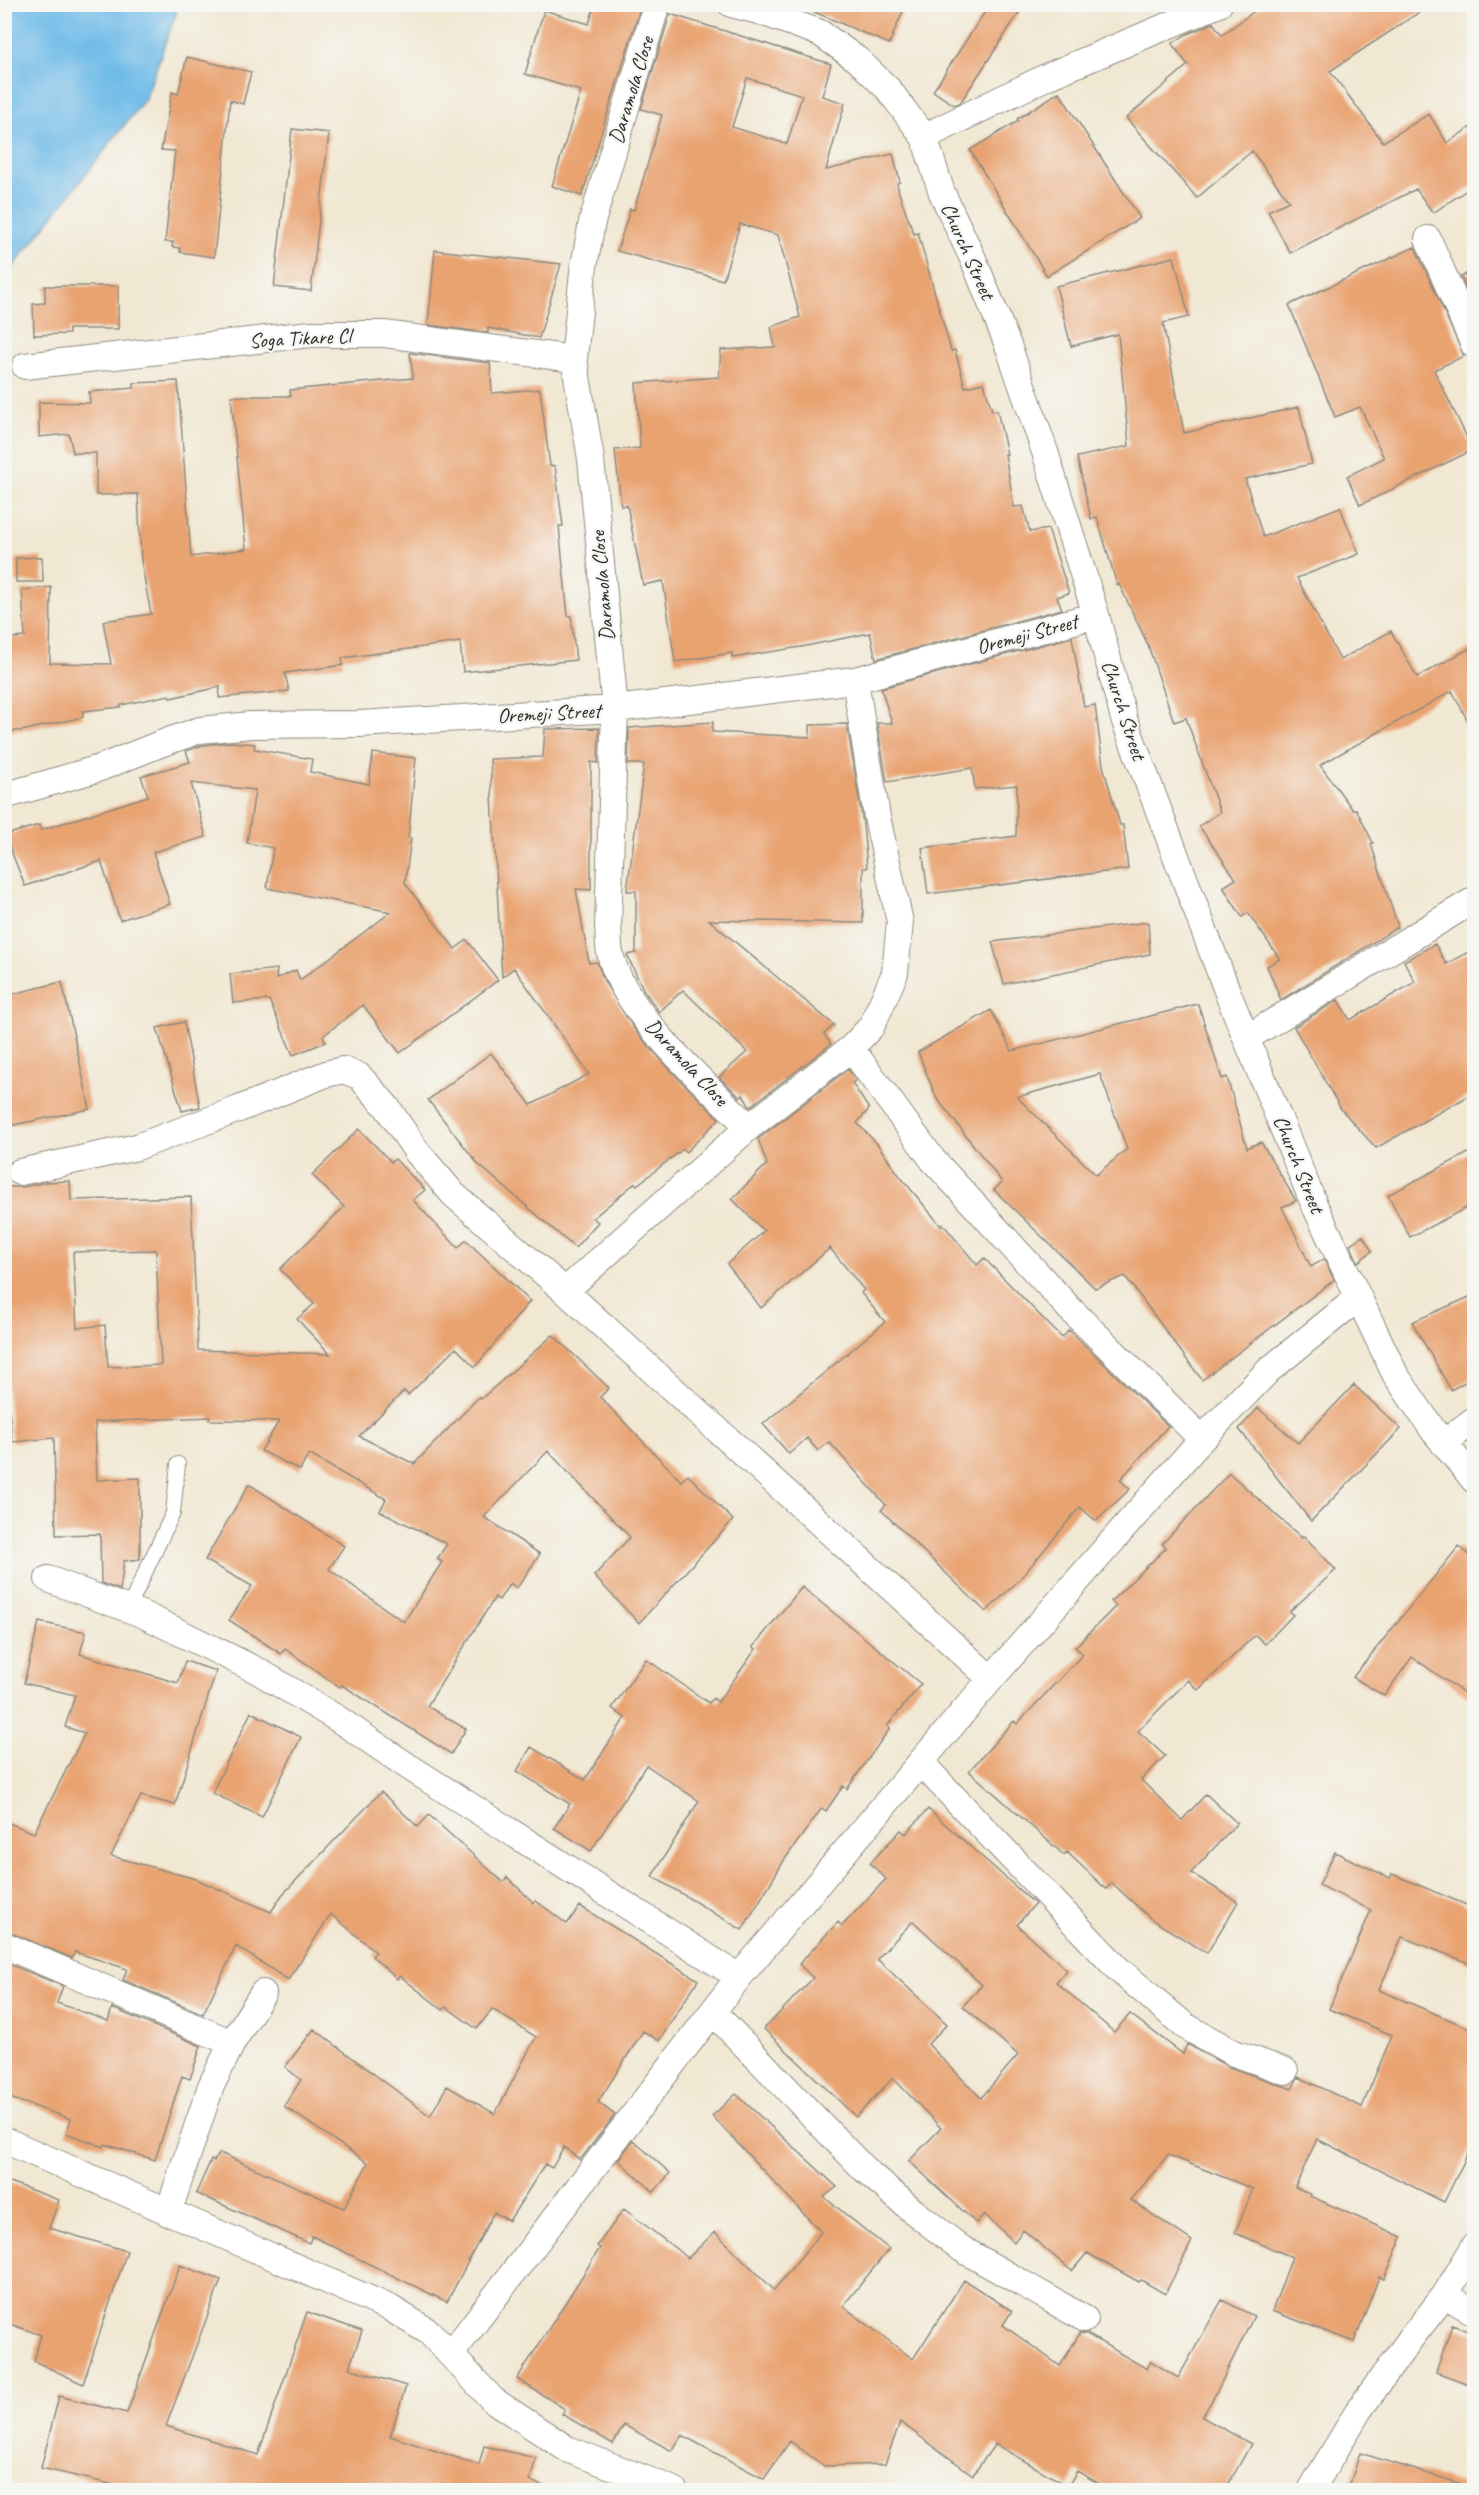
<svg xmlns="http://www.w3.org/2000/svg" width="1479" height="2495" font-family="Caveat,sans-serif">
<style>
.water{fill:#6ebbe8;stroke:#4c738a;stroke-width:1.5}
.building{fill:#e9a371;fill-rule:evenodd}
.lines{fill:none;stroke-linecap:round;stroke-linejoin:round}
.service-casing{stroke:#8e8a7f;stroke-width:16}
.minor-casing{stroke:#8e8a7f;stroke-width:28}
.service{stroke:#fff;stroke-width:14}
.minor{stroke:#fff;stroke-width:26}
.labels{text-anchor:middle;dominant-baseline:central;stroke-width:4.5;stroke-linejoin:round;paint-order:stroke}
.street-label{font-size:21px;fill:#2b2b2b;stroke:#f6f6f2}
</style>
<rect width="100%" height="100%" fill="#f6f6f2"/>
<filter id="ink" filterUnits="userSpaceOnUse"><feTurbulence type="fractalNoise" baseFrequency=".0167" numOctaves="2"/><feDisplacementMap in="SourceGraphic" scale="12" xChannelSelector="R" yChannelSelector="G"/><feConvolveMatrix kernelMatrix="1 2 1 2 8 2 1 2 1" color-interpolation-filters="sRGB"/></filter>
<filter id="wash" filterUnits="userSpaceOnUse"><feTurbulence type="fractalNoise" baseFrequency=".008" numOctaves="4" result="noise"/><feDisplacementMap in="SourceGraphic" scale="24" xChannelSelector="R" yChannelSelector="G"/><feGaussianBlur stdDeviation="1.35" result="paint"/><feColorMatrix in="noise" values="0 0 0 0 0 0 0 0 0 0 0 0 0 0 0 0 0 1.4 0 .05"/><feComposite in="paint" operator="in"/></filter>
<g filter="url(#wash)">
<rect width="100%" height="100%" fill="#f1e8d3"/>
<path class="water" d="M 5,4 L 179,5 L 145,99 L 5,277 Z"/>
<g id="blocks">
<path class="building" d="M 595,4 L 641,5 L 582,196 L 552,186 L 581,91 L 525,74 L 544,10 L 589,24 Z
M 796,4 L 906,4 L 889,44 Z
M 990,4 L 1025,4 L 960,103 L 954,105 L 933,91 Z
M 1264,4 L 1432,4 L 1330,71 L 1383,142 L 1429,114 L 1447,143 L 1474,125 L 1474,185 L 1433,213 L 1416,189 L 1290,253 L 1268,211 L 1289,201 L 1252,151 L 1197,198 L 1126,118 L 1188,65 L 1172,44 L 1185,35 L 1213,23 L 1222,35 Z
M 670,14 L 831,64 L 822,96 L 845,103 L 826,170 L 893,154 L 900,182 L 897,183 L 899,193 L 914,234 L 918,233 L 951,351 L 955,350 L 965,387 L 984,383 L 992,411 L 997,410 L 1007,454 L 1005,454 L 1014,507 L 1023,506 L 1030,532 L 1048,529 L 1069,593 L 1057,597 L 1062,609 L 876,659 L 870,633 L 801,647 L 732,658 L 732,653 L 675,662 L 663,581 L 643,585 L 627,505 L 621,506 L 615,450 L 640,448 L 636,383 L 719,377 L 721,350 L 775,347 L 771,327 L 800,317 L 778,235 L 740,224 L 723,280 L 617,251 L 630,209 L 634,210 L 662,115 L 641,109 ZM 747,78 L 802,95 L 787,144 L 732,127 Z
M 187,57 L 251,72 L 243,104 L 230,100 L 214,257 L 180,252 L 180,248 L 172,247 L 173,242 L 165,242 L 175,151 L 161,150 L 172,92 L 178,94 Z
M 1059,92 L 1140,218 L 1047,276 L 970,150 L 1018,121 L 1017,119 Z
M 292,129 L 329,133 L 311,291 L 274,287 Z
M 1415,247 L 1464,356 L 1434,370 L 1473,450 L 1360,505 L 1347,476 L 1384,458 L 1360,407 L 1335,417 L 1289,305 Z
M 435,250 L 561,264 L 539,338 L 488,328 L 488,333 L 428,325 Z
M 1174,257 L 1189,317 L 1163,323 L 1184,433 L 1299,407 L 1312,464 L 1245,479 L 1263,537 L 1340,507 L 1359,554 L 1297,578 L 1340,660 L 1391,631 L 1417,677 L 1474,646 L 1474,733 L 1452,691 L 1320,765 L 1353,810 L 1356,809 L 1373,843 L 1371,844 L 1398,927 L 1281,1000 L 1267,966 L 1280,959 L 1248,913 L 1242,917 L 1223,887 L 1236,879 L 1199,826 L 1220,812 L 1186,718 L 1174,722 L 1148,645 L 1119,584 L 1117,585 L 1097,517 L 1091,519 L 1077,457 L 1129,446 L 1118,334 L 1071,346 L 1056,286 Z
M 1474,269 L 1474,308 L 1461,277 Z
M 45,286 L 118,286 L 118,329 L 69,329 L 69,334 L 34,335 L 33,304 L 45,303 Z
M 410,353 L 490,363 L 492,393 L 540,389 L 550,466 L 555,466 L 563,526 L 559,526 L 568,616 L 571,616 L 576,660 L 463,672 L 460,642 L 342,658 L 343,665 L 285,673 L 289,691 L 219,698 L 220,687 L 170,698 L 169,695 L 121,705 L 121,707 L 83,711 L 83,717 L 21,731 L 4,731 L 4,639 L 25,637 L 22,590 L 51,587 L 50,663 L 111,664 L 103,621 L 151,614 L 141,561 L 138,494 L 96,495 L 96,453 L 73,453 L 69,434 L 39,437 L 39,402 L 90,403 L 89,392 L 134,388 L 134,383 L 178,381 L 191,557 L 246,549 L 231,396 L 291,396 L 290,390 L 413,378 Z
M 42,557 L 43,582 L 16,582 L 16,558 Z
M 1072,637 L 1084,707 L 1095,705 L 1103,766 L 1120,825 L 1123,825 L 1128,869 L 928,894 L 922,848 L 1016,836 L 1017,785 L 975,789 L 972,768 L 887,782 L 877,723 L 892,723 L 881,688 Z
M 713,722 L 712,732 L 810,737 L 810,725 L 847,724 L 863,824 L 867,868 L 863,868 L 863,923 L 709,920 L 834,1025 L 824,1034 L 831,1044 L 750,1107 L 743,1095 L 740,1097 L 719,1077 L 747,1052 L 683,990 L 659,1012 L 644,991 L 627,955 L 636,953 L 636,891 L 627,891 L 644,764 L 628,764 L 629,728 Z
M 599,728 L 598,763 L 591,762 L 591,890 L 576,889 L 589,963 L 597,962 L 605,983 L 637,1033 L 679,1079 L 719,1119 L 686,1152 L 683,1149 L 637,1185 L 635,1183 L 593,1218 L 598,1222 L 575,1248 L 478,1164 L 428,1100 L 491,1053 L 531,1105 L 589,1074 L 514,968 L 502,977 L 490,759 L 543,757 L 545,729 Z
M 231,742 L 255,744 L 254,749 L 312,759 L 310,772 L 369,784 L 373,753 L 416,758 L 408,838 L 411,838 L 405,883 L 455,949 L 467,940 L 498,980 L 400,1053 L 363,1005 L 323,1036 L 326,1042 L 293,1055 L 269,1000 L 233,1003 L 230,974 L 277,969 L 276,979 L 296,970 L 300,980 L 391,912 L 267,888 L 273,848 L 247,843 L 255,790 L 191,783 L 206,837 L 153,852 L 170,904 L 120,920 L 101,861 L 25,886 L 5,835 L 39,825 L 41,830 L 148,796 L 141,776 L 190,762 L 186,751 L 203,745 Z
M 1148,922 L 1150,954 L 1004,984 L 992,942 Z
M 1435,944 L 1446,964 L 1474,949 L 1474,1093 L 1376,1148 L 1341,1109 L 1294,1027 L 1338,1000 L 1350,1020 L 1415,982 L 1404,961 Z
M 62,982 L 90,1109 L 4,1127 L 4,996 Z
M 1198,1004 L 1222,1079 L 1227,1077 L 1247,1148 L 1261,1142 L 1296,1201 L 1282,1207 L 1311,1267 L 1324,1259 L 1334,1280 L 1202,1380 L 1125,1276 L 1095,1288 L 994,1190 L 1002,1182 L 936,1097 L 918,1052 L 991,1010 L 1012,1051 ZM 1100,1074 L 1127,1149 L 1096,1175 L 1017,1097 Z
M 184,1022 L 200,1107 L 182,1111 L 157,1028 Z
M 848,1069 L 856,1080 L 852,1083 L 869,1109 L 857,1123 L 878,1145 L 899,1175 L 941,1226 L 943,1224 L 977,1265 L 984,1258 L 1062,1338 L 1069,1330 L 1168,1426 L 1120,1480 L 1130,1489 L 1096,1521 L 1080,1507 L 1020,1579 L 986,1612 L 881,1510 L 886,1505 L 829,1442 L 818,1451 L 807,1438 L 789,1454 L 763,1424 L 885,1322 L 861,1293 L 864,1290 L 830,1248 L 761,1308 L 727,1264 L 764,1231 L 732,1199 L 767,1164 L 758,1139 Z
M 359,1129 L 391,1162 L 395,1159 L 425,1190 L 413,1200 L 458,1248 L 466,1240 L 530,1301 L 475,1367 L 456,1348 L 408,1395 L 404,1391 L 359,1436 L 414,1464 L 479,1397 L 481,1399 L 553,1335 L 609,1388 L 600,1397 L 681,1481 L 688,1475 L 733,1520 L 639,1623 L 594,1576 L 630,1537 L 548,1451 L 484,1517 L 540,1554 L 517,1588 L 510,1583 L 499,1600 L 495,1597 L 427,1706 L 466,1729 L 451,1754 L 342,1685 L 340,1687 L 285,1649 L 281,1654 L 229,1620 L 252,1586 L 205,1560 L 249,1484 L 344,1546 L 329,1569 L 404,1622 L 442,1562 L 437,1559 L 447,1544 L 380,1511 L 386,1499 L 309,1454 L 300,1470 L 261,1451 L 279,1421 L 209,1420 L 210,1417 L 95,1422 L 97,1480 L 140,1478 L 140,1559 L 124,1561 L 120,1590 L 101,1583 L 100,1534 L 56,1535 L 54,1438 L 12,1442 L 4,1353 L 4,1187 L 23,1187 L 46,1182 L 70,1181 L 71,1200 L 191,1197 L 198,1350 L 330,1354 L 297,1319 L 314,1304 L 280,1269 L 344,1207 L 312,1175 ZM 156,1250 L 161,1365 L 108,1367 L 105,1325 L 77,1328 L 73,1252 Z
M 1474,1150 L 1474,1204 L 1410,1237 L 1388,1195 Z
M 1363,1236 L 1372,1251 L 1358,1262 L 1350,1244 Z
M 1474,1295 L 1474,1377 L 1451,1390 L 1412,1322 Z
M 1354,1385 L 1401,1429 L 1311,1521 L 1239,1429 L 1258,1408 L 1298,1443 Z
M 1229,1473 L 1302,1538 L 1304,1536 L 1336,1570 L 1290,1611 L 1293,1615 L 1265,1644 L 1255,1635 L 1198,1690 L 1188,1680 L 1138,1731 L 1165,1756 L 1141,1780 L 1182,1820 L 1206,1794 L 1237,1823 L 1191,1873 L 1238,1902 L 1207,1953 L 1152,1920 L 1112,1883 L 1106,1889 L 1067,1852 L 1064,1855 L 969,1771 L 1014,1721 L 1017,1724 L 1083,1654 L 1075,1647 L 1116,1606 L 1111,1601 L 1166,1548 L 1162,1544 Z
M 1459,1546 L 1474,1559 L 1474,1700 L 1412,1657 L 1384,1696 L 1353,1677 Z
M 802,1587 L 921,1684 L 887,1726 L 890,1728 L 847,1789 L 843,1786 L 826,1811 L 822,1808 L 785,1859 L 742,1930 L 652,1876 L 699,1801 L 646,1765 L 591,1851 L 554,1828 L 570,1804 L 517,1771 L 531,1747 L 585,1780 L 625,1718 L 612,1708 L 646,1659 L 709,1703 L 713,1698 L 718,1702 L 756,1649 L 753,1647 Z
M 39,1622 L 86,1632 L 80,1654 L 178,1683 L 185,1661 L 216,1671 L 175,1805 L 141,1796 L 111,1856 L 196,1879 L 271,1912 L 282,1895 L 381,1792 L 418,1827 L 429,1815 L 503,1882 L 507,1877 L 534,1903 L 536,1901 L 567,1924 L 580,1906 L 698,1980 L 659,2041 L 643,2031 L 598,2102 L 615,2115 L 580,2160 L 564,2147 L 552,2168 L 545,2164 L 509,2221 L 494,2212 L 447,2302 L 312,2236 L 309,2243 L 196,2193 L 211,2160 L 214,2161 L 220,2153 L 344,2208 L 368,2163 L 284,2106 L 301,2080 L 285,2067 L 314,2029 L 430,2116 L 447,2086 L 495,2114 L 536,2037 L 492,2009 L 477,2029 L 446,2007 L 443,2010 L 400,1976 L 397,1979 L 372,1956 L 376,1952 L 331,1914 L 288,1980 L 236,1946 L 203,2014 L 123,1980 L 127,1969 L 75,1952 L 72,1958 L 4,1930 L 4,1821 L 34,1833 L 85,1733 L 65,1727 L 75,1695 L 24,1683 Z
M 251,1712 L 301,1737 L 262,1817 L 212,1793 Z
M 928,1809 L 1035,1904 L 1017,1925 L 1067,1970 L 1056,1982 L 1114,2032 L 1130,2014 L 1183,2054 L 1187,2044 L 1229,2067 L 1292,2089 L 1298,2077 L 1362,2107 L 1392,2035 L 1329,2009 L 1371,1910 L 1319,1885 L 1335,1852 L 1390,1878 L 1392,1874 L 1474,1908 L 1474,1965 L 1402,1937 L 1379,1990 L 1474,2030 L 1474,2141 L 1444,2202 L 1317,2139 L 1295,2187 L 1311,2194 L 1310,2196 L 1402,2237 L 1384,2279 L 1379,2277 L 1354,2342 L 1272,2311 L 1292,2257 L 1235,2233 L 1253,2189 L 1168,2155 L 1131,2200 L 1192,2241 L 1165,2294 L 1141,2280 L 1139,2282 L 1087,2253 L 1072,2271 L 1023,2230 L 1014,2242 L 984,2214 L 976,2223 L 909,2161 L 941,2128 L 893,2078 L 856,2117 L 764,2029 L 813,1978 L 799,1964 L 838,1922 L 842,1926 L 886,1879 L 870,1863 L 901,1830 L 906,1834 ZM 913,1921 L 982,1985 L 963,2006 L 1018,2055 L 981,2098 L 928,2044 L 947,2024 L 877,1959 Z
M 4,1962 L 63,1986 L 57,2003 L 108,2021 L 112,2008 L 201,2046 L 190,2079 L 182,2076 L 155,2160 L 105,2144 L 104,2147 L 66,2133 L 71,2119 L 4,2096 Z
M 736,2094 L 837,2187 L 824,2197 L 889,2249 L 843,2306 L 913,2359 L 964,2280 L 1012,2311 L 1003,2325 L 1060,2366 L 1080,2333 L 1087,2334 L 1147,2369 L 1151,2361 L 1178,2378 L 1222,2300 L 1254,2316 L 1214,2397 L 1202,2417 L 1251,2444 L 1225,2490 L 1110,2490 L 1077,2471 L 1068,2486 L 995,2444 L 973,2475 L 900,2422 L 885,2464 L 824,2466 L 790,2441 L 764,2479 L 682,2435 L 672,2451 L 624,2425 L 613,2444 L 562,2414 L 565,2409 L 517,2379 L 600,2248 L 597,2246 L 624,2209 L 688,2258 L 715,2232 L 774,2290 L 821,2232 L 712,2116 Z
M 633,2140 L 670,2173 L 654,2192 L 618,2160 Z
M 4,2180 L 59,2200 L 49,2228 L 127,2251 L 83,2384 L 34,2361 L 41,2335 L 4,2322 Z
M 180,2265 L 221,2280 L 166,2426 L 258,2455 L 307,2312 L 362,2331 L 349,2368 L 406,2386 L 390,2436 L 479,2465 L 484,2446 L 536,2458 L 530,2481 L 541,2485 L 540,2490 L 136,2490 L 41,2468 L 59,2396 L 127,2413 Z
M 1452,2325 L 1474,2333 L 1474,2386 L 1436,2372 Z
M 1360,2453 L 1462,2484 L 1461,2490 L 1348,2490 Z"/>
</g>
</g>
<g filter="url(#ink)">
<use href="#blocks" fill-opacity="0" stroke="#8e8a7f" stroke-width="1.5"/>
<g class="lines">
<g class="service-casing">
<path id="service" d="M 128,1609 L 173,1513 L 178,1464"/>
</g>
<g class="minor-casing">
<path id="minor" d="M 657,4 L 592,222 L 583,272 L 574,359 L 591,459 L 615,709 L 608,926 C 609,935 608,945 610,953 C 622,1012 707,1085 749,1127
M 731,4 L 762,12 L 820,33 L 858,60 L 889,90 L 924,137 L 942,193 L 974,261 L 1009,348 L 1045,452 L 1096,615 L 1124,719 L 1229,996 L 1314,1204 L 1395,1374 L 1433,1430 L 1474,1480
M 924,137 L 1046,77 L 1219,4
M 1428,239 L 1474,345
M 25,366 L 311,334 L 384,334 L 574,359
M 4,796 L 100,768 L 160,744 L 200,730 L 251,725 L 359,724 L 615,709 L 855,680 L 1096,615
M 1248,1037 L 1474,900
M 851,1048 L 933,1160 L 1070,1309 L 1202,1439
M 20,1172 L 137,1147 L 239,1109 L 326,1074 L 343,1070 L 359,1076 L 387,1107 L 417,1152 L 454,1195 L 565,1291 L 991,1679
M 565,1291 L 749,1127 L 851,1048 L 871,1027 L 881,1005 L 895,973 L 900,922 L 877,817 L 855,680
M 1443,1443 L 1474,1420
M 48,1579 L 144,1615 L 258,1671 L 338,1719 L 409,1767 L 739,1977
M 921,1763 L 1119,1970 L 1185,2026 L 1234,2053 L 1285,2071
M 4,1945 L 232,2043
M 713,2012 L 864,2169 L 913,2211 L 962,2249 L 1085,2319
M 4,2140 L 390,2308 L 429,2332 L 493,2400 L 567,2449 L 674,2490
M 168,2213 L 211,2086 L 232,2043 L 263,1993
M 1445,2295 L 1474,2312
M 451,2354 L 739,1977 L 991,1679 L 1202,1439 L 1269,1370 L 1358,1298
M 1311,2490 L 1359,2410 L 1414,2334 L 1445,2295 L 1474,2247"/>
</g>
<use href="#service" class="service"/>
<use href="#minor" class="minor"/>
</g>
</g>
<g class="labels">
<g class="street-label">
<text transform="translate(631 90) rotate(-73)">Daramola Close</text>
<text transform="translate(968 251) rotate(66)">Church Street</text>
<text transform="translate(300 338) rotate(-3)">Soga Tikare Cl</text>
<text transform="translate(602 586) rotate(-95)">Daramola Close</text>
<text transform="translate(1027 634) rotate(-15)">Oremeji Street</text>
<text transform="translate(1124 710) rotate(72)">Church Street</text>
<text transform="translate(549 713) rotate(-3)">Oremeji Street</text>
<text transform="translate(687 1062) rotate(47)">Daramola Close</text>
<text transform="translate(1299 1164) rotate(68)">Church Street</text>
</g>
</g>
<rect width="1479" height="2495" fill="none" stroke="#f6f6f2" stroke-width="24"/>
</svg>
